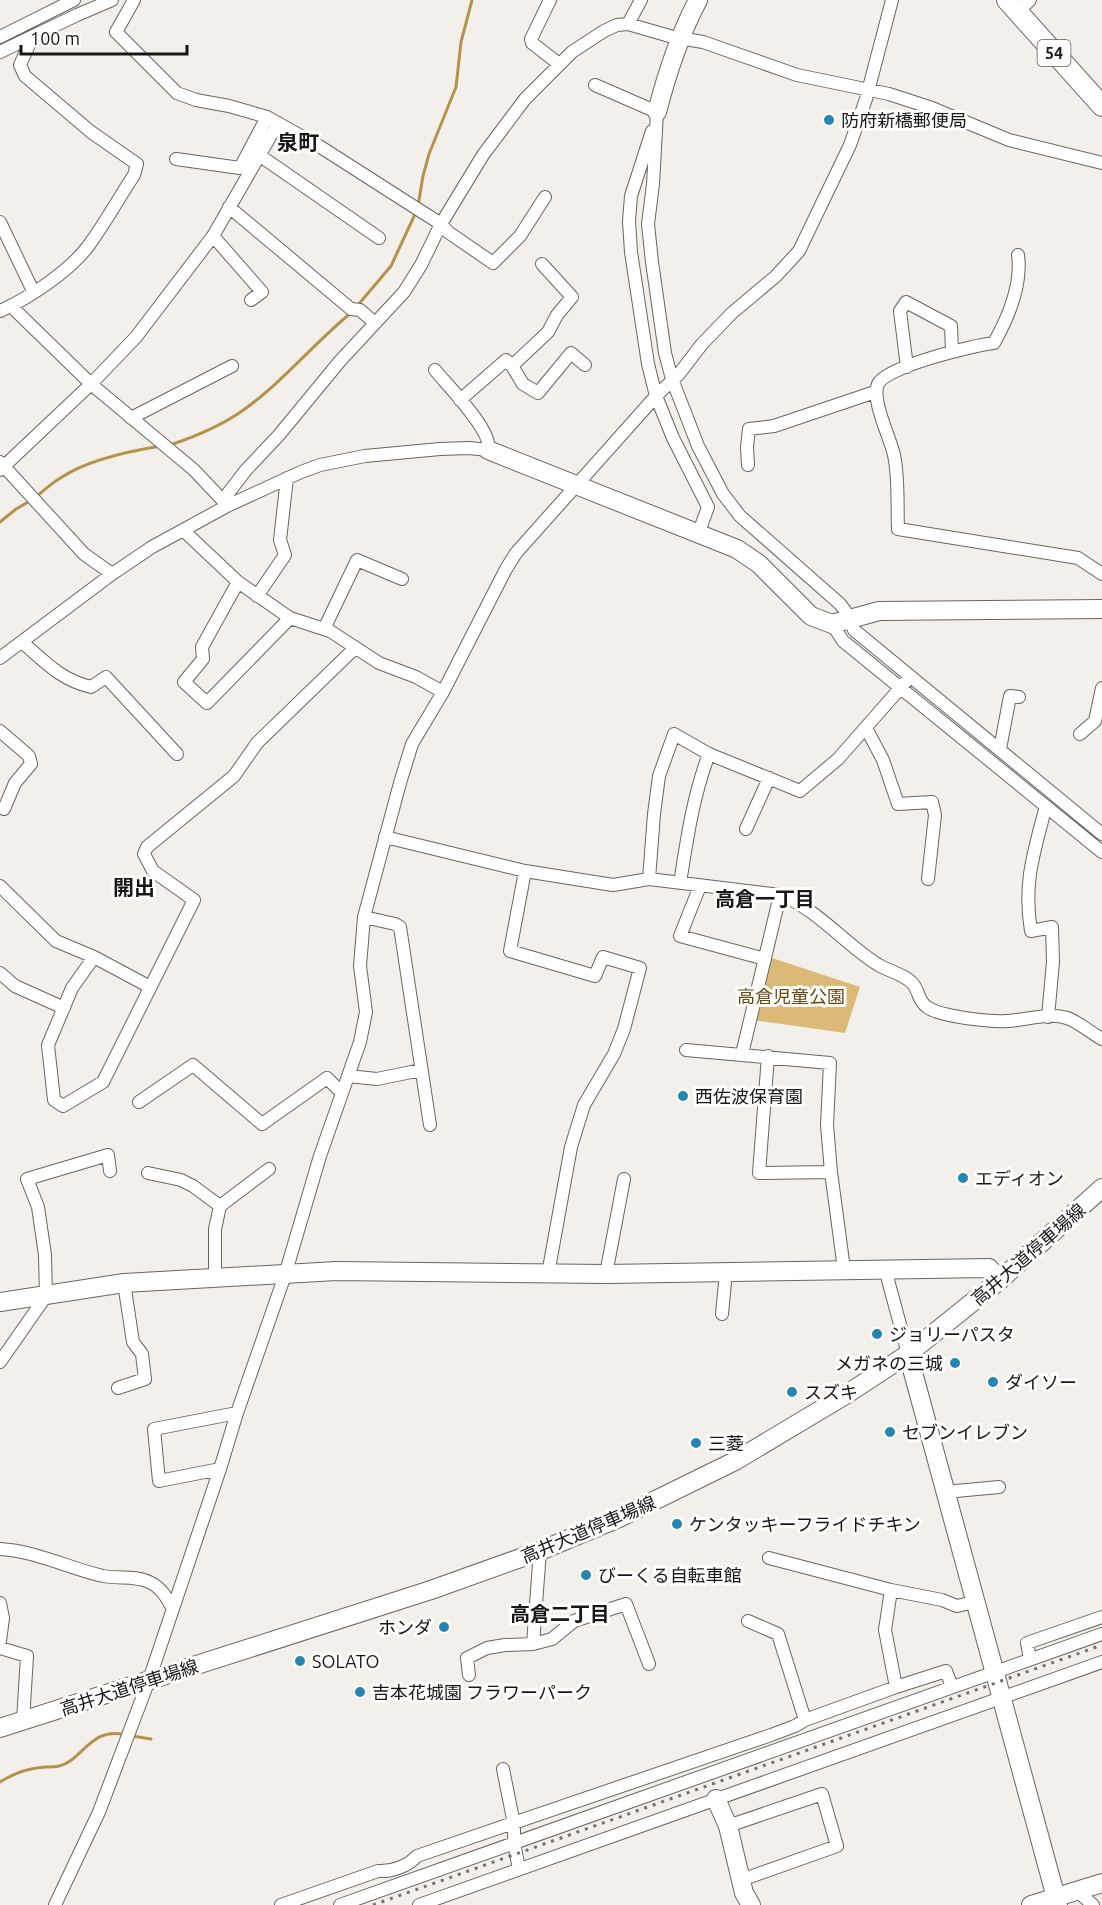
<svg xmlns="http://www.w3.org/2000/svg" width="1102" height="1905" font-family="Ubuntu,'Noto Sans JP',sans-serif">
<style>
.green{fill:#dbb977}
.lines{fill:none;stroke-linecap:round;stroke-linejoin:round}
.stream{stroke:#b6934d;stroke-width:3}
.street-casing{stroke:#686662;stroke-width:14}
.secondary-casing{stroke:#686662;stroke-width:20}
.primary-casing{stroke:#686662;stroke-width:22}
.street{stroke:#fff;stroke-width:12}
.secondary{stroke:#fff;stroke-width:18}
.primary{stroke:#fff;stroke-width:20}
.rail{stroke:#72716d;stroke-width:3;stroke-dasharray:3 6;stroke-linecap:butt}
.poi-dot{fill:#2586b1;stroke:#fffefc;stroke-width:2}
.labels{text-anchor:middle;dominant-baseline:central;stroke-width:6;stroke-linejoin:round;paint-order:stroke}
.shield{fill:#fffefc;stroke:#5d5c5a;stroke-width:1.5}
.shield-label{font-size:16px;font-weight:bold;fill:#181715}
.poi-label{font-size:18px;fill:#181715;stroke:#fffefc;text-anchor:start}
.park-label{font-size:18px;fill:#644b16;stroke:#fffefc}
.street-label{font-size:18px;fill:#181715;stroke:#fffefc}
.neighbourhood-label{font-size:20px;font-weight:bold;fill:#181715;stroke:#fffefc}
.quarter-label{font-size:21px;font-weight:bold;fill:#181715;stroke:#fffefc}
</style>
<rect width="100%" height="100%" fill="#f3f0eb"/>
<path class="green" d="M 766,956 L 860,987 L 845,1033 L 760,1021 L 749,1021 Z"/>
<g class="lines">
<path class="stream" d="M 418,206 L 423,176 L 429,154 L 456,87 L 461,42 L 472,0
M 358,305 L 391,266 L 416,212
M 170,445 C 194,437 222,425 242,411 C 282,383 314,343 352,312
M 36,497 C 44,490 53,482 62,477 C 88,460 130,451 161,446
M 0,522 L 16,509 L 30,501
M 132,1736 L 151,1739
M 0,1782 C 14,1773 28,1768 45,1767 C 49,1767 55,1767 59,1766 C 82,1761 91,1726 125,1735"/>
<g class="street-casing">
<path id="street" d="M 134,0 L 116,32 L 177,93 L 196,100 L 229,106 L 267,117 L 319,146 L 441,224 L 448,232 L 493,263 L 520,236 L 545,197
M 550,0 L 531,39 L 532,43 L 559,64
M 1018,12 L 1030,0
M 628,24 L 641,0
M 0,37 L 74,0
M 0,52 L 77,15 L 112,0
M 595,85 L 657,112
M 657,112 L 653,184 L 648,224 L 652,262 L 665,353 L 672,379 L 698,446 L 723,494 L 740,516 L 840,604 L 846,612 L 854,630 L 1102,834
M 652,131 L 631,196 L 629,221 L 631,252 L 648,364 L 656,396 L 673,438 L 708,507 L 699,532
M 259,155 L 379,238
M 176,159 L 240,168 L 267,117
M 229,207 L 351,309 L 360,310 L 375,323
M 0,222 L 33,291
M 213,236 L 262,292 L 251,300
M 1018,255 C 1022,284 1008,318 994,343 C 974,345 885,367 878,384 C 871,400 890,437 894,455 C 899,478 897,505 898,529 L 1078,558 L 1102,574
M 12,305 L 15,310 L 91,384 L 194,470 L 227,505
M 0,311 C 29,298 70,271 89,245 C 105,223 119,198 134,175 L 137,164 L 91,132 L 25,76 L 20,65 L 33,36
M 512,366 L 523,384 L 538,393 L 571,353 L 585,365
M 907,367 L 900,311 L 906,302 L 951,326 L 952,351
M 460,400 L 506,360 L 512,366 L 548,332 L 557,315 L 572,297 L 542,264
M 131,418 L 232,366
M 0,462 L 84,554 L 112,574
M 748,465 L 747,447 L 749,429 L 774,426 L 875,392
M 0,470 L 91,384 L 136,337 L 213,236 L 278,123
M 223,500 L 246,470 L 279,435 L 340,361 L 404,292 L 421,265 L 441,224 L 483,155 L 525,99 L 572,52 L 604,31 L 617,25 L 628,24 L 673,37 L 703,42 L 797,75 L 889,94 L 932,108 L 1009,140 L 1102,163
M 184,531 L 238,582 L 290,618 L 330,631 L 379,663 L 416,677 L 443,692
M 238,582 L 202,647 L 203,659 L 184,682 L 207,703 L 290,618
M 257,596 L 285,555 L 280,540 L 287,478
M 832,624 L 843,641 L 1102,852
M 324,629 L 357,560 L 402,579
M 22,642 C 45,662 61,680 91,687 L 106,677 L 177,754
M 0,658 L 112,574 L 152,547 L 227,506 L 301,472 L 320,465 L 365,456 L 440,449 L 469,448 L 488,450 C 494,432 447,385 435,370
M 866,728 L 883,760 L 898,804 L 932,802 L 935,815 L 928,879
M 0,731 L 29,756 L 31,764 L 15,783 L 4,809
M 1080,734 L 1095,721 L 1102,688
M 1000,749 L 1010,696 L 1019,697
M 1046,806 C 1034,852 1023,883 1031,931 L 1052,927 L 1053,962 L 1048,1017
M 746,829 L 769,778
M 385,837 L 525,871 L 613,885 L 649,879 L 780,895 C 815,907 845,944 877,964 C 887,971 905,974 913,984 C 919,991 918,1001 927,1007 C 941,1017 990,1022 1008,1021 C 1026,1020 1049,1012 1067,1018 C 1079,1022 1091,1033 1102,1039
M 525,871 L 510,951 L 595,976 L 603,957 L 640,968 L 624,1029 L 614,1054 L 584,1105 L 571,1147 L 548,1274
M 649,879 L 654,814 L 659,776 L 674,734 L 709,754 L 800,791 L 838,759 L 910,677
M 680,883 C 687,839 693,796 709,754
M 0,886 L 56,941 L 94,957
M 700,886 L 680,936 L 765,959
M 364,917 L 395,924 L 400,927 L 430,1125
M 0,973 L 15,986 L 64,1008
M 150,987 L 94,957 L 72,988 L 48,1045 L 54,1100 L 63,1106 L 103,1082 L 194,900 L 153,871 L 144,854 L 147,847 L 234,776 L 257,743 L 355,648
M 686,1050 L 830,1063 L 827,1125 L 831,1172 L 844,1269
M 742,1054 L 780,895
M 768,1056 L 759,1173 L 831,1172
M 348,1076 L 377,1079 L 421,1070
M 139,1102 L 193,1065 L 262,1124 L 327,1078 L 342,1093
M 148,1173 L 181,1180 L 193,1186 L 220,1206
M 885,1269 L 908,1354
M 606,1274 L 624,1179
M 215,1278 L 215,1229 L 220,1206 L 269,1169
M 722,1314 L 726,1272
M 0,1362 L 46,1296 L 45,1255 L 38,1207 L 27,1179 L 108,1155 L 110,1171
M 118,1388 L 145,1379 L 142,1354 L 133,1342 L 124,1283
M 220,1469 L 159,1481 L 154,1429 L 237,1413
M 945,1492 L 999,1487
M 0,1549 C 36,1551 68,1568 103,1576 C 118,1579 136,1575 149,1582 C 161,1587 167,1598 173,1609
M 769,1558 L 891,1590 L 942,1600 L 957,1606 L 974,1602
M 891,1590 L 885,1630 L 896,1687
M 0,1603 L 3,1618 L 0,1641
M 748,1621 L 778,1634 L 805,1720
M 533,1644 L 540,1551
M 0,1648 L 27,1656 L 23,1721
M 1030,1659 L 1027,1643 L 1102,1617
M 469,1675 L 467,1658 L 487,1648 L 505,1645 L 533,1644 L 552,1639 L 574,1621 L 626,1604 L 649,1664
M 503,1769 L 514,1824 L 514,1843 L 519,1869
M 728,1826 L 822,1794 L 837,1846 L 741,1880
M 1077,1891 L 1093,1905
M 55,1905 L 99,1812 L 149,1680 L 220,1469 L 237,1413 L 285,1275 L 320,1156 L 360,1042 L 366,1012 L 360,966 L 364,917 L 400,783 L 412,744 L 443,692 L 506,569 L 516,553 L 656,396 L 679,374 L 702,344 L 732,313 L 776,276 L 799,251 L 850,145 L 866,99 L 892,0
M 281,1905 L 378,1871 C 392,1872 408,1866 417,1856 L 771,1735 L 795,1726 L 805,1720 L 896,1687 L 946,1671 L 952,1687
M 340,1905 L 1102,1634
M 419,1905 L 1102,1662"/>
</g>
<g class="secondary-casing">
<path id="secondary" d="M 657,112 C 667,73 679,36 698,0
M 488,450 L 737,549 L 759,564 L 811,616 L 832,624 L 879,611 L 1102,609
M 0,1302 L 124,1283 L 336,1271 L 606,1274 L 989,1268 L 1000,1280
M 908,1354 L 1058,1905
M 0,1728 L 431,1590 L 540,1551 L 619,1518 L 735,1461 L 847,1394 L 908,1354 L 1000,1280 L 1102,1188
M 716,1799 L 728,1826 L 744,1893 L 751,1905
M 1031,1905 L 1102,1883"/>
</g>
<g class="primary-casing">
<path id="primary" d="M 1007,0 L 1102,106"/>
</g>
<use href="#street" class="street"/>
<use href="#secondary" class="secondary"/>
<use href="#primary" class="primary"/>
<path class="rail" d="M 373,1905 L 1102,1645"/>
</g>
<g class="poi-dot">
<circle cx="829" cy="120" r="6"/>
<circle cx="683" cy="1096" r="6"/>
<circle cx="963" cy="1178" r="6"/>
<circle cx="877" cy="1334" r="6"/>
<circle cx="955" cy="1363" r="6"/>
<circle cx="993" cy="1382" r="6"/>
<circle cx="792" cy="1392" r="6"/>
<circle cx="890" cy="1432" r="6"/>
<circle cx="696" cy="1443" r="6"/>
<circle cx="677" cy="1524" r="6"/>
<circle cx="586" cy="1575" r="6"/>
<circle cx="444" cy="1627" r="6"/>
<circle cx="300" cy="1661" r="6"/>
<circle cx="360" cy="1692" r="6"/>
</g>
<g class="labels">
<rect class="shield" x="1037.5" y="40" width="33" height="26" rx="4.5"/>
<g class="shield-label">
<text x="1054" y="53">54</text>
</g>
<g class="poi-label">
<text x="841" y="120">防府新橋郵便局</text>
<text x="695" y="1096">西佐波保育園</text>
<text x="975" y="1178">エディオン</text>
<text x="889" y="1334">ジョリーパスタ</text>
<text x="943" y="1363" text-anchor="end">メガネの三城</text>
<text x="1005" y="1382">ダイソー</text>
<text x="804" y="1392">スズキ</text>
<text x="902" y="1432">セブンイレブン</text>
<text x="708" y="1443">三菱</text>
<text x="689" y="1524">ケンタッキーフライドチキン</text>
<text x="598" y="1575">びーくる自転車館</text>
<text x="432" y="1627" text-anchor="end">ホンダ</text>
<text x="312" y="1661">SOLATO</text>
<text x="372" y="1692">吉本花城園 フラワーパーク</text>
</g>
<g class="park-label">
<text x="791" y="996">高倉児童公園</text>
</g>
<g class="street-label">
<text transform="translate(1028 1254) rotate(-41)">高井大道停車場線</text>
<text transform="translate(588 1529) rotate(-23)">高井大道停車場線</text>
<text transform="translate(129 1687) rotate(-18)">高井大道停車場線</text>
</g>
<g class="neighbourhood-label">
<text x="765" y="898">高倉一丁目</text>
<text x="560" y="1613">高倉二丁目</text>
</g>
<g class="quarter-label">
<text x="298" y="142">泉町</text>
<text x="134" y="887">開出</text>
</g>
</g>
<path d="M21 45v9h166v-9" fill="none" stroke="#181715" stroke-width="3"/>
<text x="30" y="45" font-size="18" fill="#181715" stroke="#fffefc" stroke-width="4.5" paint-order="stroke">100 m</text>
</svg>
